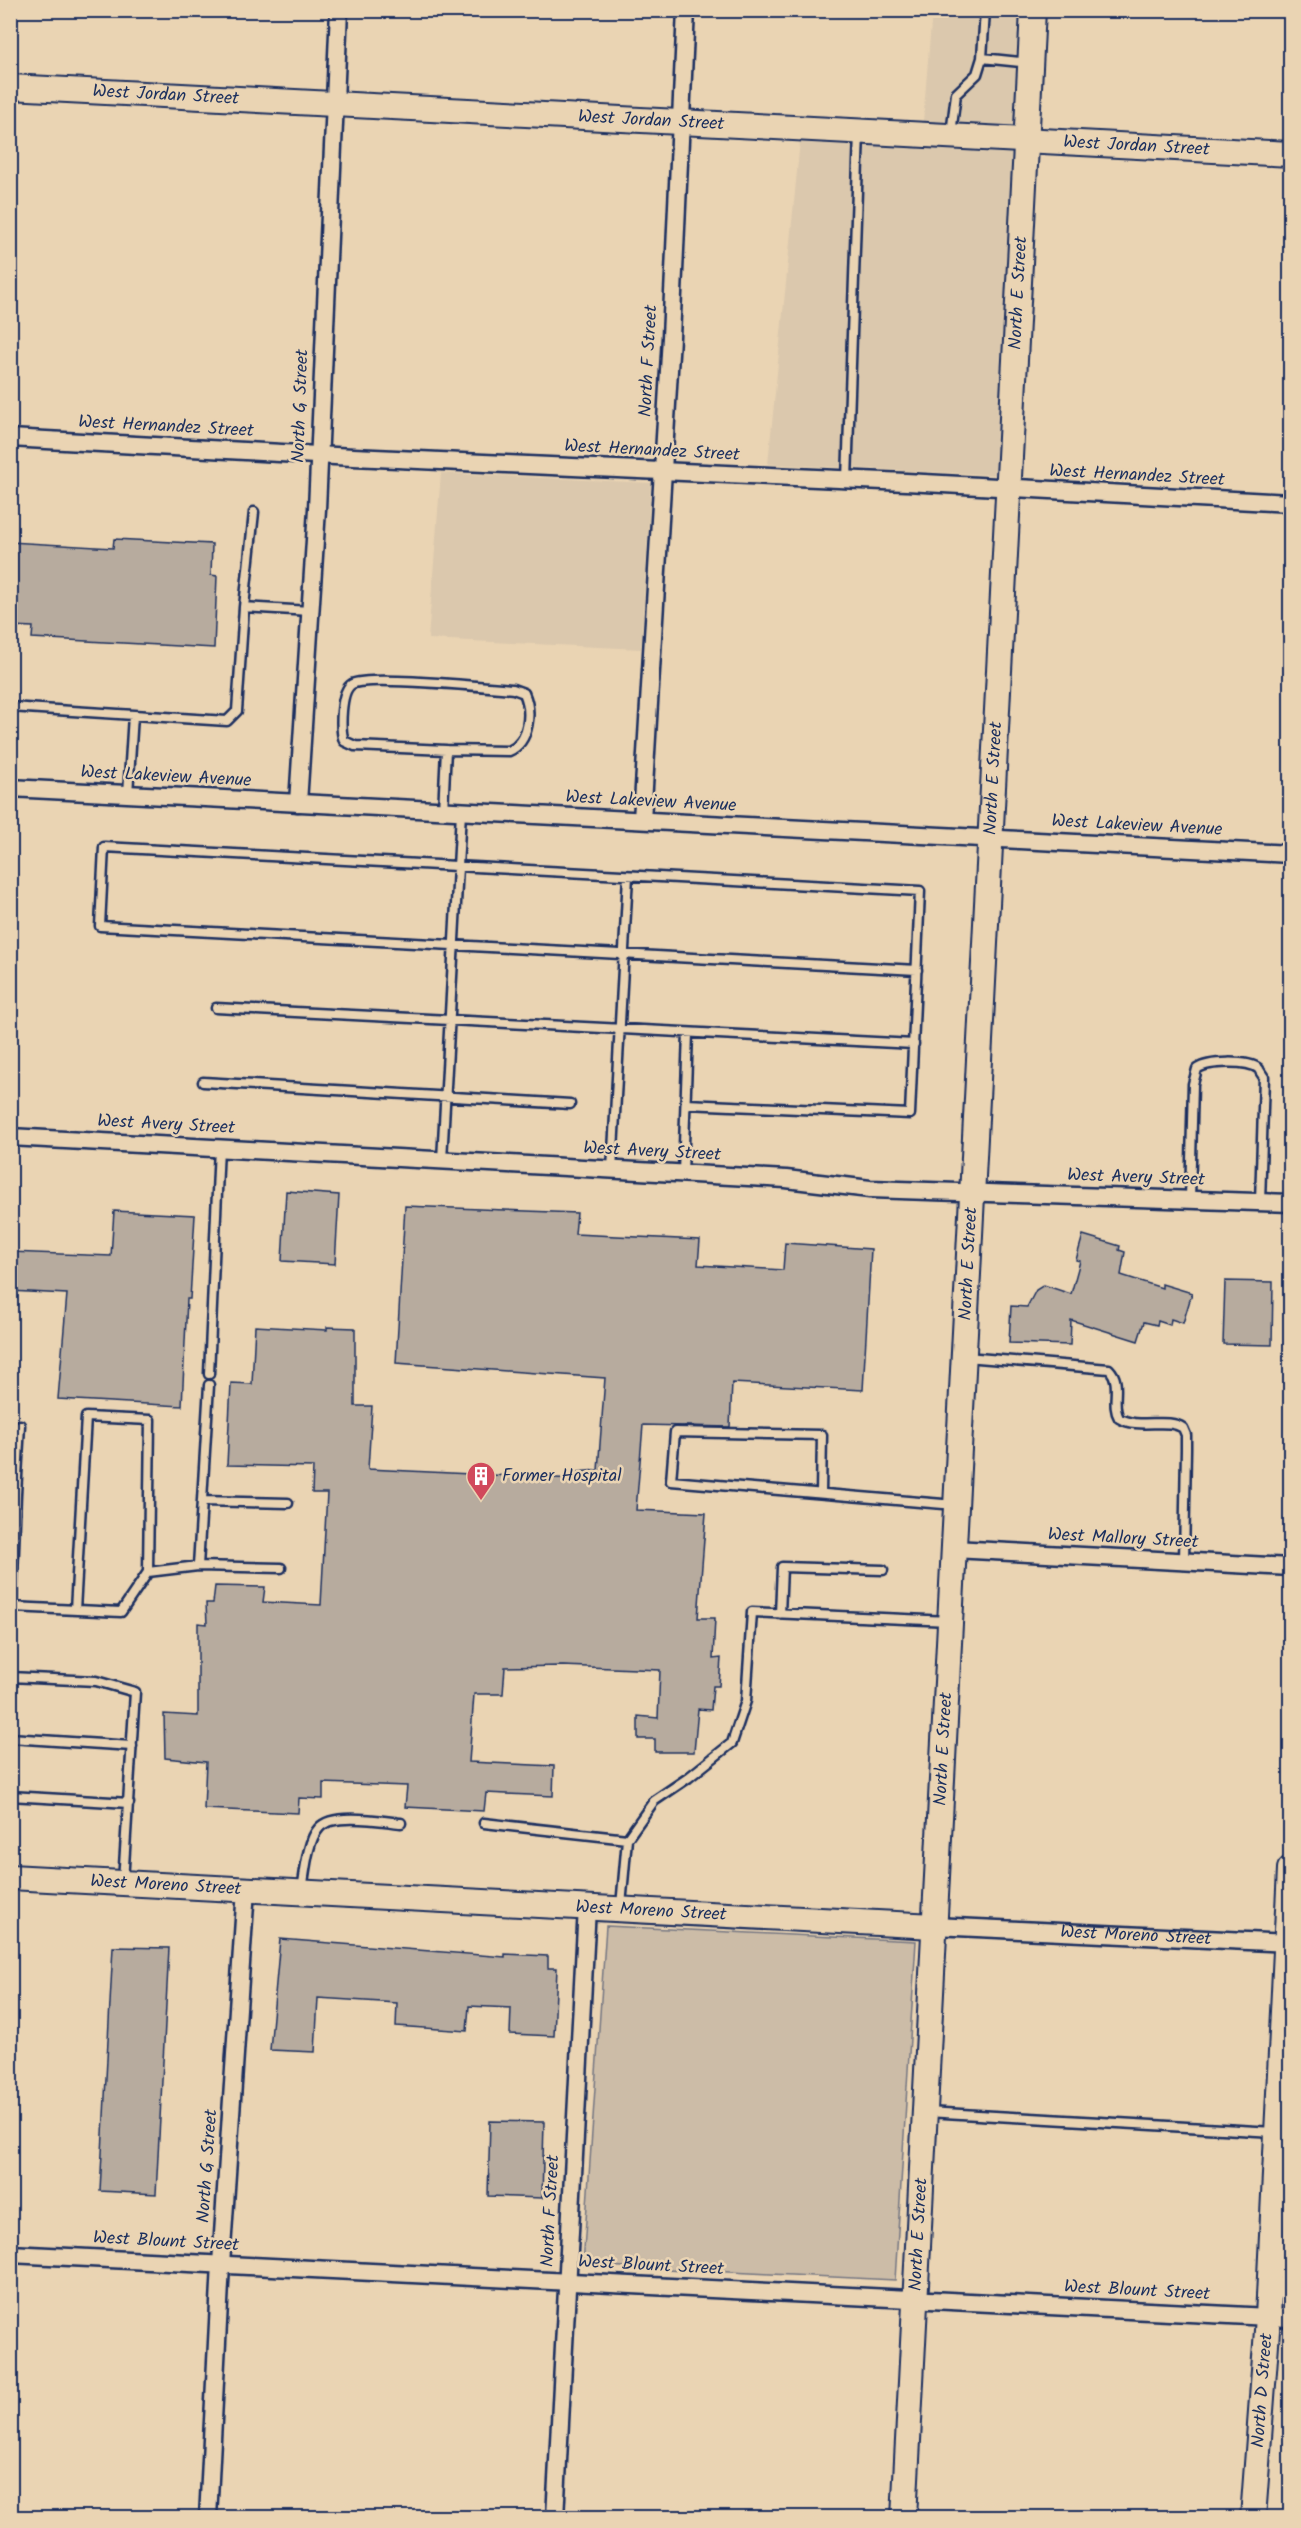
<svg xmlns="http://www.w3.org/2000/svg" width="1301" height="2528" font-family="Kalam,sans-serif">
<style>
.built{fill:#dbc8ad}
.green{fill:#ccbca7;stroke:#747682;stroke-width:1.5}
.building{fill:#b7ab9e;stroke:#1b2f5e;stroke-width:1.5}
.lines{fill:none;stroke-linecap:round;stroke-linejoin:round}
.lane-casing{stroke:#1b2f5e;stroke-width:13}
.street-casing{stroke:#1b2f5e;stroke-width:21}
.secondary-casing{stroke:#1b2f5e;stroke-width:28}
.lane{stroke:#ead4b3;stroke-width:8}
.street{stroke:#ead4b3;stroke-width:16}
.secondary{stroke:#ead4b3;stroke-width:24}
.labels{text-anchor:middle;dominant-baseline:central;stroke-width:5;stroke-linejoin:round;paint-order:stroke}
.street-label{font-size:18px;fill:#1b2f5e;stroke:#ead4b3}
.poi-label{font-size:18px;fill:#1b2f5e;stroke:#ead4b3;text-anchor:start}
</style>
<rect width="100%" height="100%" fill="#ead4b3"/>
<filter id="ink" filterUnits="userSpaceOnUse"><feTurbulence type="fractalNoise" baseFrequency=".0167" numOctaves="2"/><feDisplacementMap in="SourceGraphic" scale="12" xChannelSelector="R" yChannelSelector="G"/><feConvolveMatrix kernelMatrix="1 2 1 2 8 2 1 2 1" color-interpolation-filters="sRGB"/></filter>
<g filter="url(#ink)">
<path class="built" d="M 932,11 L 1022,11 L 1016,127 L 923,122 Z
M 800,141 L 1015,152 L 998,475 L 768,464 Z
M 441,473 L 651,483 L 641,649 L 428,639 Z"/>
<path class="green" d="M 606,1926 L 916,1941 L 895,2280 L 583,2265 Z"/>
<path class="building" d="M 114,539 L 212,544 L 211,575 L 217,576 L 214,648 L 32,638 L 33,627 L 10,626 L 10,542 L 113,548 Z
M 286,1191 L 339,1195 L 335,1264 L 282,1261 Z
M 405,1206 L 577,1213 L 575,1234 L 700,1240 L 698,1265 L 783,1270 L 785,1243 L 871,1249 L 863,1390 L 732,1383 L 730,1427 L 643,1425 L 636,1510 L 706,1513 L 698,1618 L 715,1618 L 713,1659 L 721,1658 L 719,1686 L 713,1686 L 711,1710 L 698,1709 L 694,1752 L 655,1752 L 655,1739 L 638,1739 L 638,1716 L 658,1718 L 660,1670 L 563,1666 L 505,1667 L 503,1694 L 474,1694 L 469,1762 L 554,1766 L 553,1796 L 486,1793 L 484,1811 L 405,1807 L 407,1786 L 323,1783 L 323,1799 L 299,1798 L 298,1813 L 204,1809 L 206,1762 L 165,1758 L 164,1714 L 198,1716 L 198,1623 L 207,1624 L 206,1603 L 213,1603 L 215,1586 L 265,1587 L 263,1602 L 321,1605 L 327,1493 L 312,1493 L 313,1467 L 227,1465 L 231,1383 L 252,1384 L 255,1326 L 327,1330 L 327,1327 L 355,1328 L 355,1406 L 372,1406 L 368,1469 L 576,1479 L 577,1472 L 598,1470 L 605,1378 L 396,1363 Z
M 114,1211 L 195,1215 L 190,1299 L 187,1299 L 182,1406 L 58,1399 L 67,1294 L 10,1291 L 10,1252 L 111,1256 Z
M 1083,1235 L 1120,1246 L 1119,1250 L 1125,1252 L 1121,1275 L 1162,1288 L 1162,1284 L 1192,1293 L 1183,1323 L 1171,1319 L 1170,1325 L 1158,1321 L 1157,1325 L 1144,1322 L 1138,1341 L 1071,1320 L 1070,1345 L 1009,1343 L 1011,1306 L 1027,1307 L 1036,1290 L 1044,1285 L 1071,1294 L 1080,1261 L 1076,1260 Z
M 1225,1281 L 1273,1282 L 1272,1345 L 1223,1344 Z
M 280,1939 L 505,1957 L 505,1954 L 548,1956 L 548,1968 L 557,1968 L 554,2036 L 510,2034 L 511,2008 L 469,2006 L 467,2031 L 396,2026 L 397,2003 L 318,1998 L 315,2052 L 270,2050 Z
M 113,1947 L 169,1948 L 156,2194 L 100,2191 Z
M 490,2121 L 544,2122 L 542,2198 L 488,2196 Z"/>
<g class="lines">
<g class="lane-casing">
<path id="lane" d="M 982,58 L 1030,63
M 951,134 L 956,94 L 977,74 L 982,58 L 985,10
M 847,480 L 859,132
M 244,607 L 254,512
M 10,707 L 227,721 L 237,711 L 244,607 L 310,611
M 128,794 L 133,715
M 443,811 L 446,750 L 509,751 C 530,742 532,711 524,693 L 513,689 C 486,687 370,675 352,684 C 340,691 340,730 344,741 L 355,746 L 446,750
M 216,1008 L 914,1044
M 203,1082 L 570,1104
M 686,1104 L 910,1114 L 920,891 L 104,847 L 100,926 L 917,970
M 442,1160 L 461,812
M 612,1170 L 628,876
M 683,1173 L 688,1033
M 1190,1199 L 1193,1084 L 1197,1069 C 1208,1061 1248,1060 1259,1069 C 1259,1070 1263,1076 1264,1077 L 1260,1202
M 966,1357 L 1109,1369 C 1123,1383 1110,1403 1119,1418 C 1139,1430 1167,1417 1183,1428 L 1186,1435 L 1186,1449 L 1184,1562
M 209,1374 L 219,1147
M 209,1385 L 198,1566 L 281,1568
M 821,1493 L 822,1435 L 675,1432 L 671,1481 L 955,1505
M 10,1494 L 16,1494 L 12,1607 L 10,1607
M 16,1494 L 20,1425
M 202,1501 L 288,1503
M 12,1607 L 121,1612 L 148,1572 L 198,1566
M 75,1610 L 86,1417 L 150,1420 L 148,1572
M 780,1614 L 782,1567 L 883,1570
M 10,1677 L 96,1681 L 135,1692 L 123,1882
M 10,1738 L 132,1746
M 10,1796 L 129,1803
M 484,1823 L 627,1839
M 302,1890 C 305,1873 307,1841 319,1828 C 332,1812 382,1821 401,1823
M 621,1906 L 627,1839 L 654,1801 L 688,1778 L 732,1743 L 746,1701 L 752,1612 L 949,1621
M 927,2112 L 1274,2132"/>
</g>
<g class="street-casing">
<g id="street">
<path d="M 10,438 L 353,457 L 906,482 L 1290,503"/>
<path d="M 10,788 L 1290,854"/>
<path d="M 298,803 L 317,509 L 339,10"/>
<path d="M 642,820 L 671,337 L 686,10"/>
<path d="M 10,1137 L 786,1179 L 870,1189 L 1290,1203"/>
<path d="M 953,1549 L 1290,1567"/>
<path id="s1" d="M 934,1926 L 1290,1943"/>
<path d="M 10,2254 L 1290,2318"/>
<path d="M 208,2518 L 221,2264 L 246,1889"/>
<path d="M 555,2518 L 587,1907"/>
</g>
</g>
<g class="secondary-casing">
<g id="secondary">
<path id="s2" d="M 10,87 L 1290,154"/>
<path id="s3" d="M 10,1877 L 934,1926"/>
<path id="s4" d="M 904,2518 L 1033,10"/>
<path id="s5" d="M 1253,2518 L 1268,2317 L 1290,1869"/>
</g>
</g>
<use href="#lane" class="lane"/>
<use href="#street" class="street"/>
<use href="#secondary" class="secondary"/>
</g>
</g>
<defs>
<g id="building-pin" transform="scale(1.5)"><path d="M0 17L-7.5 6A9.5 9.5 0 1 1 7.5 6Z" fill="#d1495b" stroke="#ead4b3"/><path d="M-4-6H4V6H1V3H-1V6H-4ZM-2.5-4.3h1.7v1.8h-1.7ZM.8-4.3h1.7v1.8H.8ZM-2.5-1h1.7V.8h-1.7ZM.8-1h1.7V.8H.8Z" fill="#fff"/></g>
</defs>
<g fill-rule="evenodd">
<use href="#building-pin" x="481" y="1476"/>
</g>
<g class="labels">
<g class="street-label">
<text stroke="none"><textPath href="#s2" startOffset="156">West Jordan Street</textPath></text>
<text stroke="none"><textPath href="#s2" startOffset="642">West Jordan Street</textPath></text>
<text stroke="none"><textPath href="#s2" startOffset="1128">West Jordan Street</textPath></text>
<text stroke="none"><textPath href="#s4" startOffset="2228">North E Street</textPath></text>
<text transform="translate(649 361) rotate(-87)">North F Street</text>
<text transform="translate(301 406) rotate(-88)">North G Street</text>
<text transform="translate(166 427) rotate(3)">West Hernandez Street</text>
<text transform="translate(652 451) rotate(3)">West Hernandez Street</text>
<text transform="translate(1137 476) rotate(3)">West Hernandez Street</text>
<text transform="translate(166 777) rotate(3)">West Lakeview Avenue</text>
<text stroke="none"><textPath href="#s4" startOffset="1742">North E Street</textPath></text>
<text transform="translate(651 802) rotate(3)">West Lakeview Avenue</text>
<text transform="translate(1137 826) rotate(3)">West Lakeview Avenue</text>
<text transform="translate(166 1125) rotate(3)">West Avery Street</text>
<text transform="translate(652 1152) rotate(3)">West Avery Street</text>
<text transform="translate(1136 1178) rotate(2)">West Avery Street</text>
<text stroke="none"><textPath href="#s4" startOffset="1256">North E Street</textPath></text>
<text transform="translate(1123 1539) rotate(3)">West Mallory Street</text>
<text stroke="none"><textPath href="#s4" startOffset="770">North E Street</textPath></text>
<text stroke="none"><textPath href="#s3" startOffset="156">West Moreno Street</textPath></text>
<text stroke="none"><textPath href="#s3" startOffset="642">West Moreno Street</textPath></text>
<text stroke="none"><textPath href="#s1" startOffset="202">West Moreno Street</textPath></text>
<text transform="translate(208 2166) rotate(-86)">North G Street</text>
<text transform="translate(551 2211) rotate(-87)">North F Street</text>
<text stroke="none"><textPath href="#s4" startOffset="284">North E Street</textPath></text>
<text transform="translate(166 2242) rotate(3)">West Blount Street</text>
<text transform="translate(651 2266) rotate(3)">West Blount Street</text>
<text transform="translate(1137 2291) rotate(3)">West Blount Street</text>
<text stroke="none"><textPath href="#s5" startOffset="128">North D Street</textPath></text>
</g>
<g class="poi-label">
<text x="502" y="1476">Former Hospital</text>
</g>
</g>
<rect width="1301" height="2528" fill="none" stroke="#ead4b3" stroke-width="36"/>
<rect x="18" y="18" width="1265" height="2492" fill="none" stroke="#1b2f5e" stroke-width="2" filter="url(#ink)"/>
</svg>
